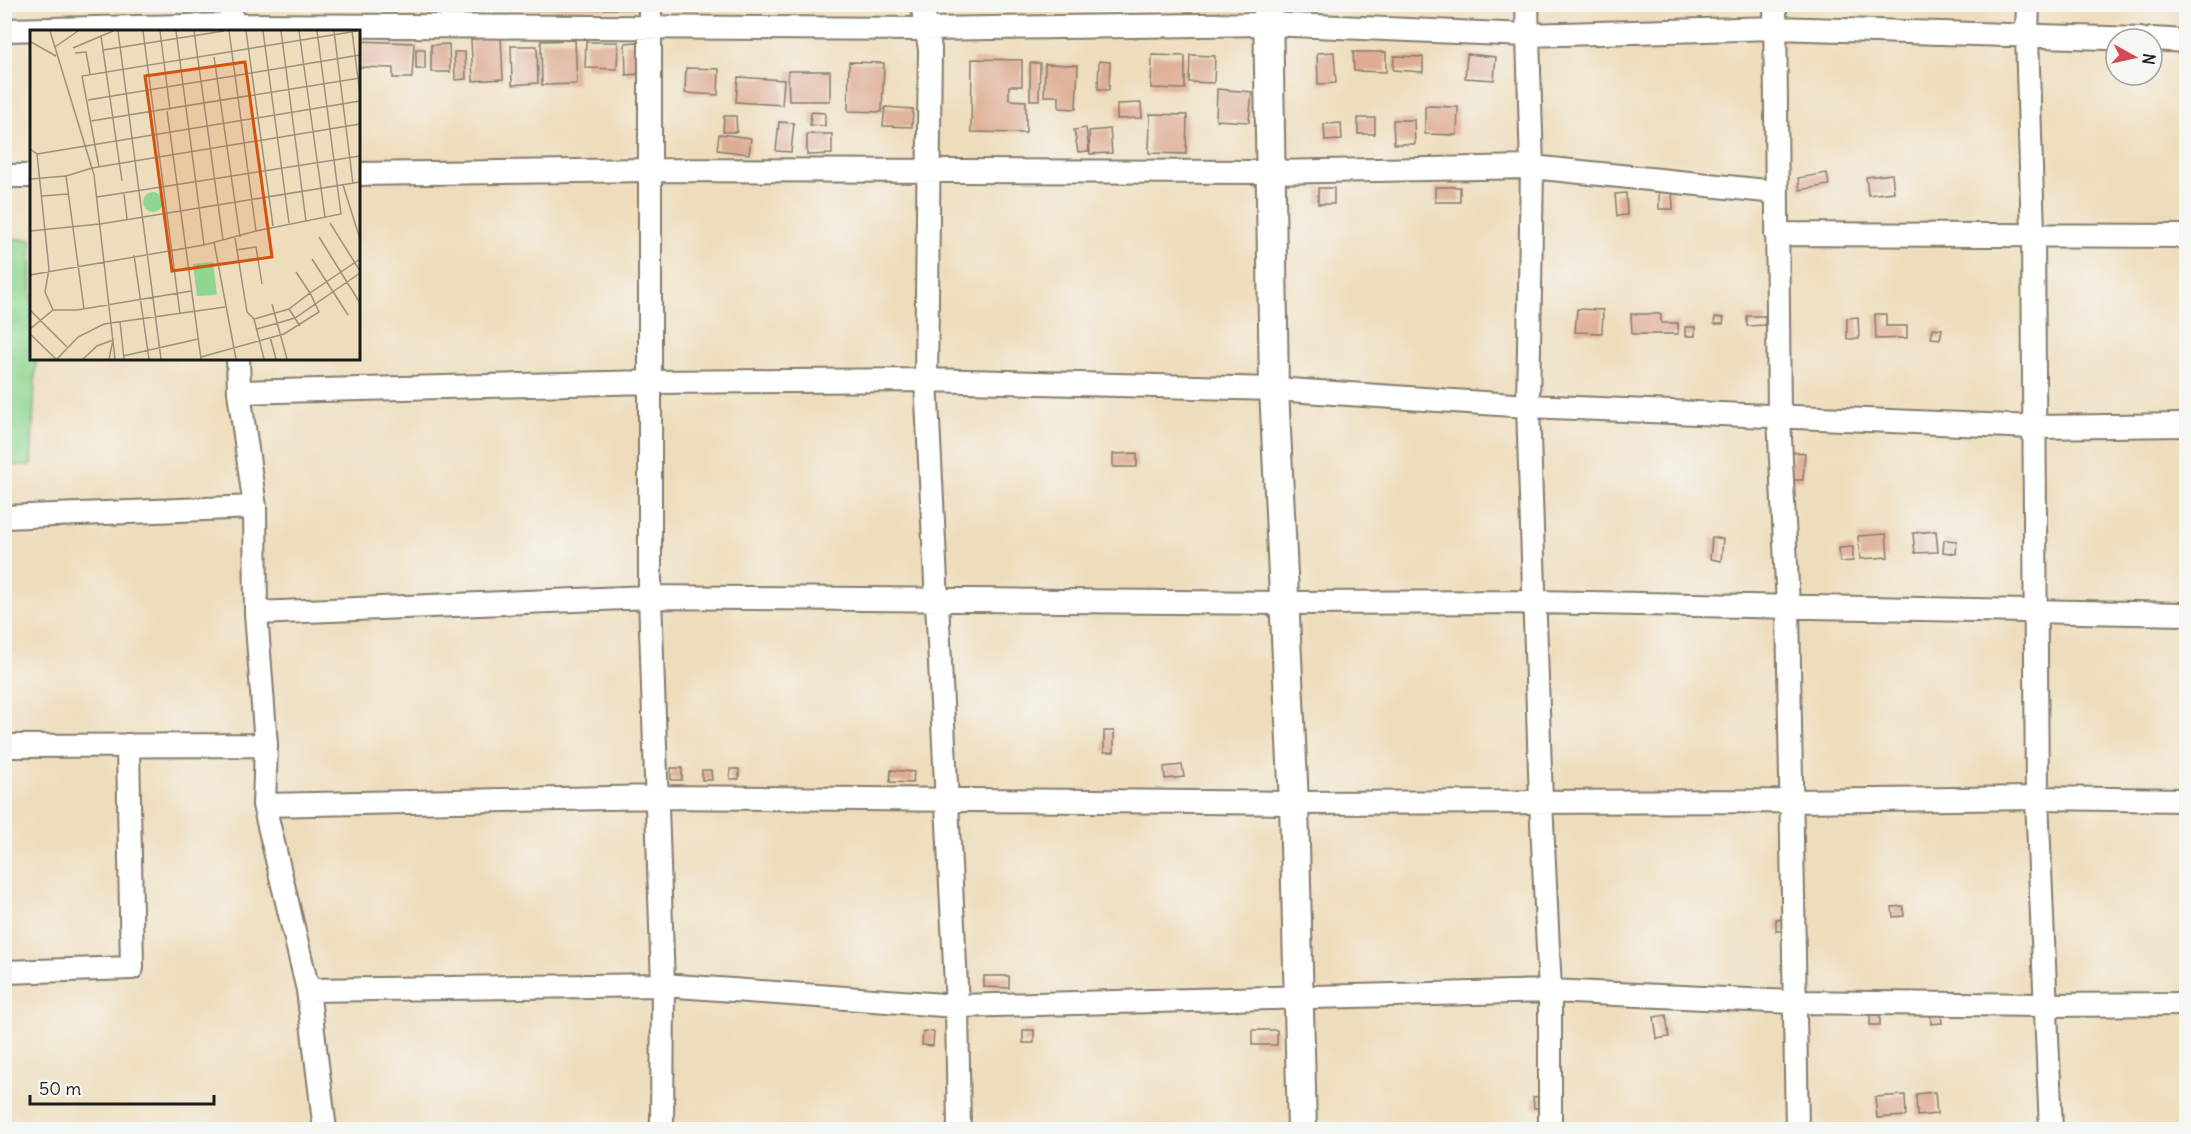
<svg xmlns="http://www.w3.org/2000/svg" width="2191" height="1134" font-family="Delius,sans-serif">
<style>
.green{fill:#8fd691;stroke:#567956;stroke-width:1.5}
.building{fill:#deab93}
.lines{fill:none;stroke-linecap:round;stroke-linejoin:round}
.minor-casing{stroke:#857c6c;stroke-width:26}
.tertiary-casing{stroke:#857c6c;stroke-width:32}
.minor{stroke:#fff;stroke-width:22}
.tertiary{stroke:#fff;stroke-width:28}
.inset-road{fill:none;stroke:#9a907c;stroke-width:1.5}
.view{fill:#d4530e;fill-opacity:0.15;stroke:#d4530e;stroke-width:3}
.inset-edge{fill:none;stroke:#1c1c1c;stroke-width:3}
</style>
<rect width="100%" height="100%" fill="#f6f6f2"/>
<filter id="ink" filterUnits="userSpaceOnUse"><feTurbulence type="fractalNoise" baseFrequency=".0167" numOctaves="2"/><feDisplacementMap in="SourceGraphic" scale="12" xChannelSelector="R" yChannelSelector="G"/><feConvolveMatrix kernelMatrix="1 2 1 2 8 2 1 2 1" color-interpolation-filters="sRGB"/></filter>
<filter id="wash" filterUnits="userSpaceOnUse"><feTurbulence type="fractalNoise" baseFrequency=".008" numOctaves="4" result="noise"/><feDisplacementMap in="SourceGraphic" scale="24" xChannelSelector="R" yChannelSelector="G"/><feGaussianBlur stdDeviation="1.35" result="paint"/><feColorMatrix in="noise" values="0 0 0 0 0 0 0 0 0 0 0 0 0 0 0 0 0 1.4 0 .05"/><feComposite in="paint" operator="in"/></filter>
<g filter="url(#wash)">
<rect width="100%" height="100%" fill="#eeddbc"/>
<path class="green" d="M 5,239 L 31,239 L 32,358 L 36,359 L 31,465 L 5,465 Z"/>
<g id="blocks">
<path class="building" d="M 488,4 L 639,4 L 639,9 L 488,9 Z
M 501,37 L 503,79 L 473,81 L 471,39 Z
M 575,40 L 577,84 L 542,85 L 541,41 Z
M 358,41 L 414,43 L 412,78 L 393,78 L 393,68 L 358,67 Z
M 586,42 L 618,42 L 617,69 L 585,68 Z
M 638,42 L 639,74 L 626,75 L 625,43 Z
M 449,44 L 450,72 L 431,72 L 431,45 Z
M 511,46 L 537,46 L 538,83 L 512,85 Z
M 416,49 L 425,49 L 425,69 L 416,69 Z
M 454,52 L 465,52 L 466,79 L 455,80 Z
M 1334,52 L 1336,83 L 1318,84 L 1317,53 Z
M 1353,52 L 1386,52 L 1386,72 L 1354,71 Z
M 1467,54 L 1496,57 L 1494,80 L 1465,78 Z
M 1152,55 L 1185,56 L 1185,89 L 1151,88 Z
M 1190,55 L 1215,56 L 1214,83 L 1189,82 Z
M 1394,56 L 1423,57 L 1423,72 L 1393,70 Z
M 972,59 L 1022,60 L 1022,86 L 1009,86 L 1009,100 L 1026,101 L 1026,133 L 971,132 Z
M 1099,61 L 1110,62 L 1109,90 L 1098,89 Z
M 849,62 L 884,63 L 882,112 L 848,111 Z
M 1030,63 L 1040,63 L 1039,100 L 1030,100 Z
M 1045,64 L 1078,65 L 1076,109 L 1059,108 L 1059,96 L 1044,96 Z
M 686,68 L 719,69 L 718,95 L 685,93 Z
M 788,71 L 830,71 L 830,101 L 789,101 Z
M 738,77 L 784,80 L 782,105 L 736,102 Z
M 1217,89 L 1252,92 L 1249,122 L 1216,120 Z
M 1141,103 L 1142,118 L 1117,119 L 1117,104 Z
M 1425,106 L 1458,107 L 1457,135 L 1425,134 Z
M 885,107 L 913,109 L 912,127 L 883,126 Z
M 811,112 L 825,113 L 825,126 L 810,125 Z
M 1150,114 L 1187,115 L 1186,154 L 1149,153 Z
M 724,116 L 736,116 L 737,132 L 723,132 Z
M 1358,118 L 1375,118 L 1375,134 L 1358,134 Z
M 1393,120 L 1414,120 L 1415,144 L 1394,144 Z
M 779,122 L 794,123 L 791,152 L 776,151 Z
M 1341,123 L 1342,140 L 1325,141 L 1324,124 Z
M 1086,128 L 1089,151 L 1078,152 L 1074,130 Z
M 1110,129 L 1112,153 L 1090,154 L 1089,131 Z
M 719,134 L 751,138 L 749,154 L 717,150 Z
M 807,134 L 832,134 L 832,154 L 807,155 Z
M 1827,173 L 1829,185 L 1800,190 L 1798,178 Z
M 1892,174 L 1894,192 L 1868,195 L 1866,177 Z
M 1435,187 L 1460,187 L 1460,202 L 1435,202 Z
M 1318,188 L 1334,188 L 1334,204 L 1318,204 Z
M 1659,189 L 1672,189 L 1673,209 L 1659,209 Z
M 1626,193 L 1627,215 L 1617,216 L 1615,194 Z
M 1577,309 L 1603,310 L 1602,333 L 1575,332 Z
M 1631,314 L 1661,314 L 1661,323 L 1678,323 L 1678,334 L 1632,334 Z
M 1875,314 L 1886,314 L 1886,326 L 1907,326 L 1907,338 L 1876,339 Z
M 1747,316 L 1765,316 L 1765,325 L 1747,326 Z
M 1715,317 L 1724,318 L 1723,324 L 1714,324 Z
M 1858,317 L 1859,339 L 1847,339 L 1847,318 Z
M 1685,327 L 1695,327 L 1695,336 L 1685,336 Z
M 1933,328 L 1942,329 L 1940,339 L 1931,338 Z
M 1792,452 L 1805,453 L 1803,480 L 1790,480 Z
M 1137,453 L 1137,467 L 1113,467 L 1113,454 Z
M 1936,531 L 1938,552 L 1915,553 L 1913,533 Z
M 1886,534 L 1888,557 L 1860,559 L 1858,536 Z
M 1712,537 L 1723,539 L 1721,561 L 1710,559 Z
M 1944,540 L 1957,541 L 1956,554 L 1943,552 Z
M 1853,547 L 1853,561 L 1840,562 L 1839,548 Z
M 1104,731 L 1114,731 L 1114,752 L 1104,752 Z
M 1182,765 L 1184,777 L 1165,779 L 1164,767 Z
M 671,768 L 682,768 L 682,780 L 671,780 Z
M 730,769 L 739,769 L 739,779 L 730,779 Z
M 702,770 L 711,770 L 712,780 L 702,780 Z
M 891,770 L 914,772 L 913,783 L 890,782 Z
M 1903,906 L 1904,916 L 1893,917 L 1892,907 Z
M 1776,919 L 1787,920 L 1787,931 L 1776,931 Z
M 984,976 L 1009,976 L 1009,988 L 984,987 Z
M 1940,1005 L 1942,1023 L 1931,1024 L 1930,1006 Z
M 1870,1011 L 1880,1011 L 1880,1025 L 1870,1025 Z
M 1666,1015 L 1669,1037 L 1657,1039 L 1654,1017 Z
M 1023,1030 L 1034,1030 L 1034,1043 L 1023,1043 Z
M 1252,1030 L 1277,1030 L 1277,1045 L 1252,1045 Z
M 923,1031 L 934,1032 L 933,1046 L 922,1045 Z
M 1935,1092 L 1937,1114 L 1917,1116 L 1916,1094 Z
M 1905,1095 L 1906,1116 L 1877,1118 L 1875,1097 Z
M 1546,1096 L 1547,1108 L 1534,1108 L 1533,1097 Z"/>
</g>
</g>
<g filter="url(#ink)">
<use href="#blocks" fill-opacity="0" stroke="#857c6c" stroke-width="1.5"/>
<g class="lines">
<g class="minor-casing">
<path id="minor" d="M 231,4 L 231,32
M 650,4 L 650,597 L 663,985 L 662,1130
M 922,4 L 930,49 L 926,380 L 957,1006 L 959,1130
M 1527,4 L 1532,167 L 1528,406 L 1541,801 L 1550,991 L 1550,1130
M 1775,4 L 1779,417 L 1788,607 L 1797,1130
M 2028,4 L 2027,35 L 2033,234 L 2037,798 L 2051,1130
M 4,30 L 231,25 L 926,29 L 1268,24 L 1527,35 L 1775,28 L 2140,39
M 2152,39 L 2186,41
M 358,174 L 651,170 L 1270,172 L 1532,167 L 1776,192
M 4,176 L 32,176
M 1776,234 L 2186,236
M 238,358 L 239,392 L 255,507 L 256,613 L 266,745 L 264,805 L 308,990 L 663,985 L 957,1006 L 1550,991 L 1793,1002 L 2046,1005 L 2186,1004
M 239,392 L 650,382 L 926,380 L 1274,389 L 1528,406 L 2034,427 L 2186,425
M 4,517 L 255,507
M 256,613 L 650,597 L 1286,603 L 1534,602 L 2186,614
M 4,746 L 266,745
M 264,805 L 658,797 L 1294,803 L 1792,801 L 2037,798 L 2186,800
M 4,972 L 132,968 L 128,745
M 308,990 L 325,1130"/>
</g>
<g class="tertiary-casing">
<path id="tertiary" d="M 1268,4 L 1274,389 L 1294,803 L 1302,1130"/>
</g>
<use href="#minor" class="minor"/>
<use href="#tertiary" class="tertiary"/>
</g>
</g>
<g transform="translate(30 30)">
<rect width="330" height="330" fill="#eeddbc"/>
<path d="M113 172a10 10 0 1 1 20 0a10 10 0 1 1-20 0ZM 183,232 L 187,265 L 167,266 L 163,234 Z" fill="#8fd691"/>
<path class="inset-road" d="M 20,1 L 64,145 L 85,329M 88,1 L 131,329M 113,1 L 150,284M 130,1 L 140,80M 146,1 L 174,215M 164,1 L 193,210M 216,1 L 243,196M 233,1 L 259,193M 251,1 L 276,191M 269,1 L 295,187M 304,1 L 323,154M 322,1 L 330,65M 71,6 L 92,151M 1,12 L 26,26M 25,17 L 48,1M 43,18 L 83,1M 73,20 L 194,1M 45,23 L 56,22 L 60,44M 184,27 L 210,207M 58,70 L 330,25M 137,81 L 171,329M 61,91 L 330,48M 0,119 L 7,124 L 19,239 L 15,262 L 23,280M 7,124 L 330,71M 69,137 L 52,46 L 327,1M 0,149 L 36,146M 313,155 L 330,209M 94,164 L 97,189M 12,166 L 38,164M 67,167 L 330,126M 300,193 L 330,241M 0,201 L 70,194 L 330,152M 226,201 L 311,184 L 287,1M 289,207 L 330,273M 205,208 L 217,282 L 224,289 L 234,329M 184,212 L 206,329M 206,220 L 226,217 L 232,254M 104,225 L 119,329M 282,229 L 318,285M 266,242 L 280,263 L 330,229M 0,245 L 174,215 L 226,201 L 199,1M 242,274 L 257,329M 54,279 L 36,146 L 62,138 L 330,94M 259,279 L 270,296M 0,280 L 37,317M 90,292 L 94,329M 0,299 L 23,280 L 47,280 L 161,261M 227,299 L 265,288 L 330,243M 0,304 L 26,329M 240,307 L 246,329M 93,326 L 168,309M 171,327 L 254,304 L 289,282 L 280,263 L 259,279 L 224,289M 27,329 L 48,307 L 74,294 L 195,277M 53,329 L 67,316 L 83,310 L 79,329"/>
<path class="view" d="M 215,32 L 242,227 L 142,241 L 115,46 Z"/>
<rect width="330" height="330" class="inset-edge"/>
</g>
<rect width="2191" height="1134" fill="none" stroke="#f6f6f2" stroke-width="24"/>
<g transform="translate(2134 57) rotate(98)"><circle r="28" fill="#f6f6f2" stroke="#9f9f9c" stroke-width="1.5"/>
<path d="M0-4.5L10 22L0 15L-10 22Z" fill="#d1495b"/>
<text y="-9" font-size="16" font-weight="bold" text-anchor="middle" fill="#1c1c1c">N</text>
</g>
<path d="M30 1095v9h184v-9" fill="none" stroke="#1c1c1c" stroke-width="3"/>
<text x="39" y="1095" font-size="18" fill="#1c1c1c" stroke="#f6f6f2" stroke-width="4.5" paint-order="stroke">50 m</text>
</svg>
